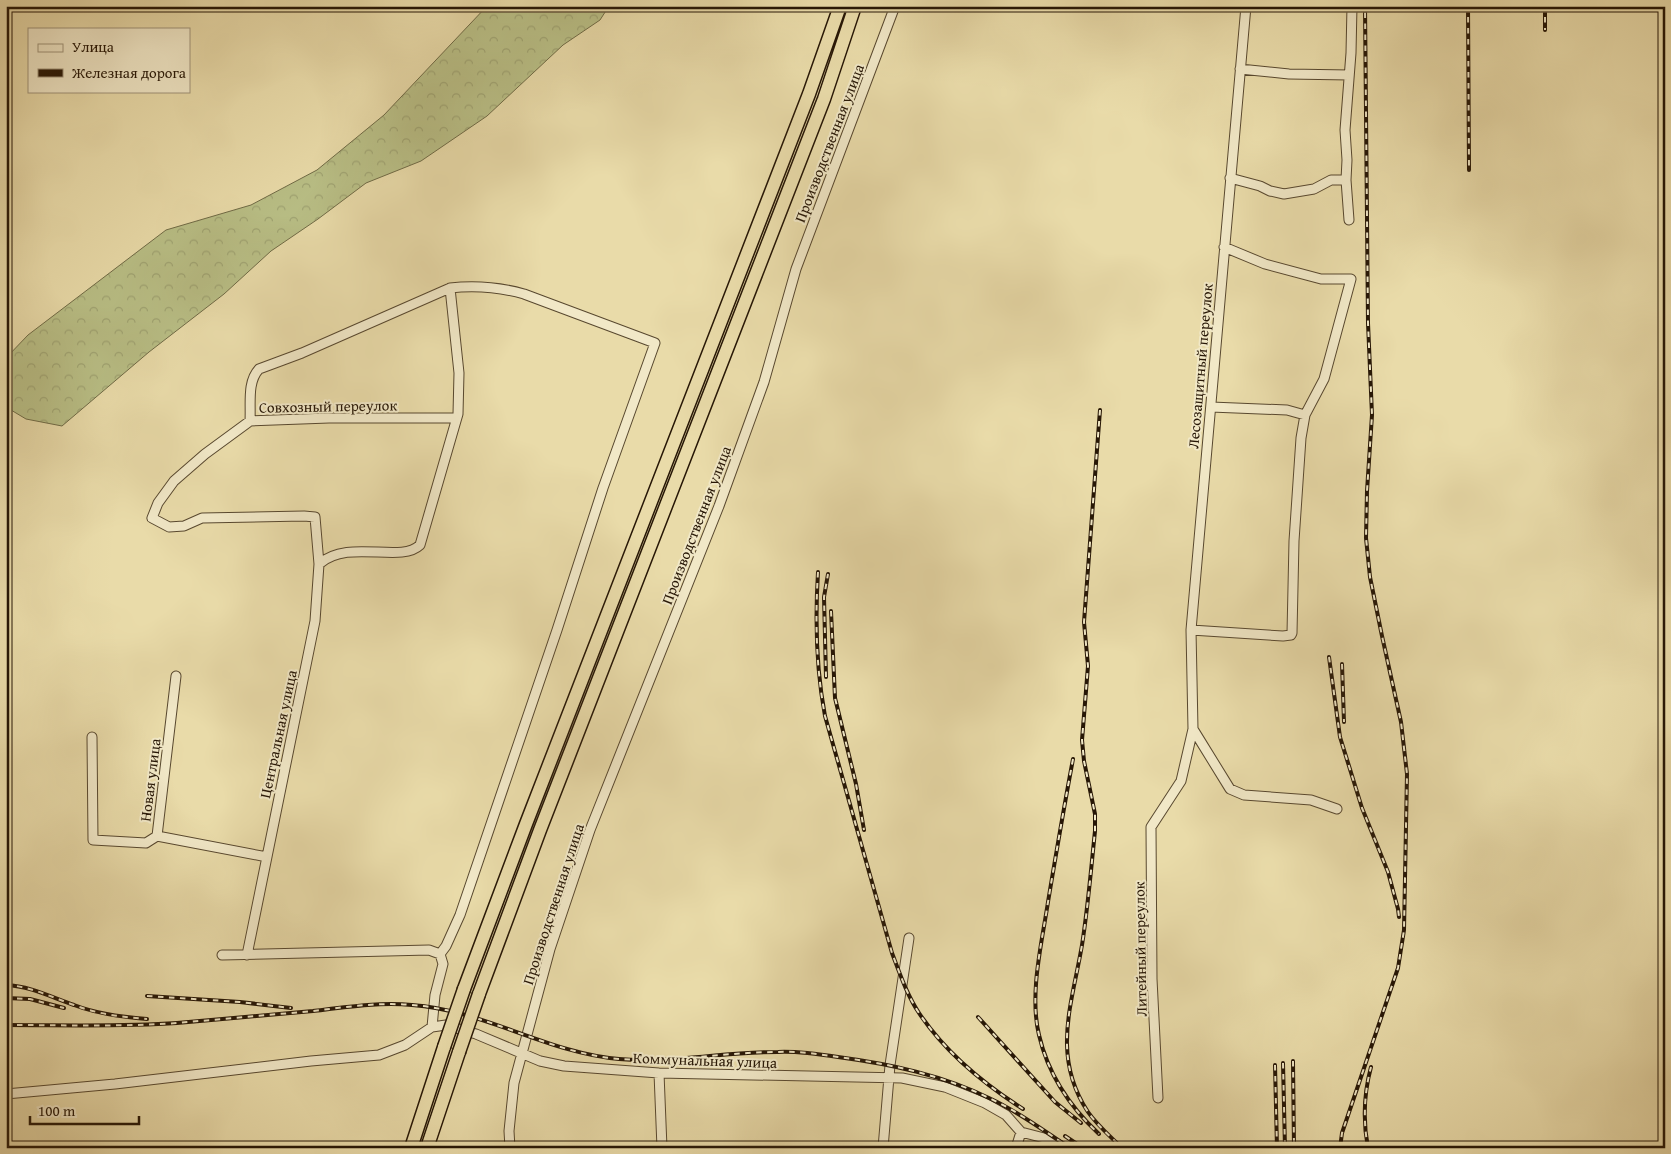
<svg xmlns="http://www.w3.org/2000/svg" width="1671" height="1154" font-family="'Gentium Book Plus',serif">
<style>
.forest{fill:url(#forest-crowns);stroke:#706b46}
.lines{fill:none;stroke-linecap:round;stroke-linejoin:round}
.minor-casing{stroke:#58482f;stroke-width:11}
.highway-casing{stroke:#271706;stroke-width:15}
.minor{stroke:#f1e8c7;stroke-width:9}
.highway{stroke:#e9dba9;stroke-width:12}
.rail-casing{stroke:#271706;stroke-width:4}
.rail{stroke:#f1e8c7;stroke-width:2;stroke-dasharray:5.5;stroke-linecap:butt}
.highway-bridge-casing{stroke:#271706;stroke-width:15;stroke-linecap:butt}
.highway-bridge{stroke:#e9dba9;stroke-width:12}
.labels{text-anchor:middle;dominant-baseline:central;stroke-width:4;stroke-linejoin:round;paint-order:stroke}
.street-label{font-size:15px;fill:#271706;stroke:#f1e8c7}
</style>
<defs>
<pattern id="forest-crowns" width="20" height="18" patternUnits="userSpaceOnUse" patternTransform="scale(1.25)"><rect width="20" height="18" fill="#b9bf86"/><path d="M2 6a3 3 0 1 1 6 0M12 15a3 3 0 1 1 6 0" fill="none" stroke="#9fa372"/></pattern>
</defs>
<rect width="100%" height="100%" fill="#e9dba9"/>
<filter id="stains"><feTurbulence type="fractalNoise" baseFrequency=".004" numOctaves="4"/><feColorMatrix values="0 0 0 0 .2 0 0 0 0 .09 0 0 0 0 .02 0 0 0 .5 -.17"/></filter>
<radialGradient id="worn" r=".72"><stop offset=".6" stop-color="#630" stop-opacity="0"/><stop offset="1" stop-color="#630" stop-opacity=".3"/></radialGradient>
<path class="forest" d="M 487,6 L 609,6 L 600,20 L 563,45 L 487,116 L 421,161 L 366,183 L 318,219 L 271,251 L 224,294 L 149,352 L 62,426 L 26,419 L 6,407 L 6,358 L 28,335 L 166,230 L 251,205 L 317,170 L 384,115 Z"/>
<g class="lines">
<g class="minor-casing">
<path id="minor" d="M 1240,69 L 1289,74 L 1349,75
M 1230,178 L 1260,186 L 1270,191 L 1284,194 L 1314,189 L 1331,180 L 1346,180
M 1349,220 L 1346,180 L 1347,160 L 1345,130 L 1351,53 L 1352,6
M 1211,407 L 1287,410 L 1305,415
M 250,421 C 251,403 247,382 259,369 L 302,353 L 450,288 C 476,285 499,287 524,294 L 655,343 L 603,488 L 557,630 L 460,915 L 446,946 L 440,954 L 443,964 L 435,995 L 432,1027
M 319,564 C 349,538 400,564 420,545 L 458,414 L 459,373 L 450,288
M 1191,630 L 1283,636 L 1291,635 L 1292,633 L 1294,541 L 1301,438 L 1305,415 L 1324,379 L 1351,279 L 1321,279 L 1265,264 L 1224,247
M 1193,729 L 1230,789 L 1244,795 L 1311,800 L 1337,809
M 92,737 L 93,840 L 146,843 L 157,836
M 157,836 L 176,676
M 157,836 L 267,857
M 222,955 L 429,950 L 440,954
M 247,955 L 315,621 L 319,564 L 315,517 L 304,516 L 202,518 L 184,526 L 169,527 L 152,518 L 158,503 L 174,481 L 205,454 L 250,421 L 329,418 L 456,418
M 659,1073 L 662,1148
M 6,1094 L 115,1084 L 311,1061 L 379,1055 L 405,1045 L 432,1027 L 446,1025 L 476,1034 L 540,1061 L 564,1066 L 659,1073 L 902,1078 L 945,1087 L 985,1103 L 1006,1115 L 1021,1132 L 1048,1139 L 1065,1148
M 1158,1098 L 1152,979 L 1151,827 L 1181,781 L 1193,729 L 1191,630 L 1246,6
M 510,1148 L 509,1131 L 514,1083 L 550,949 L 590,830 L 719,506 L 764,382 L 796,269 L 895,6
M 883,1148 L 890,1065 L 909,938
M 1016,1148 L 1021,1132"/>
</g>
<g class="highway-casing">
<path id="highway" d="M 464,989 L 526,824 L 809,94 L 840,6
M 479,994 L 540,830 L 824,99 L 855,6
M 411,1148 L 444,1047
M 427,1148 L 459,1052"/>
</g>
<use href="#minor" class="minor"/>
<use href="#highway" class="highway"/>
<g class="rail-casing">
<path id="rail" d="M 1468,6 L 1469,170
M 1545,6 L 1545,30
M 1100,410 L 1084,622 L 1088,666 L 1082,740 L 1084,761 L 1095,814 L 1095,831 C 1091,869 1088,907 1082,945 C 1072,1004 1051,1056 1088,1112 C 1097,1125 1110,1136 1122,1148
M 818,572 C 815,620 816,668 825,716 L 892,953 C 900,974 907,995 919,1013 C 945,1052 984,1084 1023,1109
M 831,611 L 835,698 L 856,784 L 864,830
M 1329,657 L 1340,737 L 1362,808 L 1388,872 L 1398,909 L 1399,917
M 1342,664 L 1344,722
M 826,677 L 824,597 L 828,574
M 1073,759 C 1064,807 1056,854 1048,902 C 1042,942 1029,994 1039,1035 C 1048,1074 1070,1107 1099,1134
M 6,985 C 30,986 51,997 74,1005 C 97,1014 122,1017 147,1019
M 147,996 L 240,1002 L 291,1008
M 6,998 L 30,999 L 64,1008
M 978,1017 L 1055,1102 L 1081,1123
M 6,1025 C 63,1025 120,1027 177,1023 C 222,1019 268,1015 313,1011 C 346,1007 379,1002 412,1005 C 484,1010 547,1053 619,1059 C 672,1063 724,1052 778,1052 C 798,1051 818,1054 838,1057 C 890,1064 943,1075 991,1099 C 1019,1112 1044,1131 1070,1148
M 1293,1061 L 1294,1148
M 1283,1063 L 1285,1148
M 1275,1065 L 1277,1148
M 1065,1136 L 1083,1148
M 1340,1148 L 1342,1133 L 1398,968 L 1404,930 L 1407,774 L 1401,722 L 1382,636 L 1370,577 L 1366,538 L 1367,491 L 1372,415 L 1368,323 L 1365,6
M 1368,1148 C 1363,1122 1364,1093 1371,1067"/>
</g>
<use href="#rail" class="rail"/>
<g class="highway-bridge-casing">
<path id="highway-bridge" d="M 444,1047 L 464,989
M 459,1052 L 479,994"/>
</g>
<use href="#highway-bridge" class="highway-bridge"/>
</g>
<g class="labels">
<g class="street-label">
<text transform="translate(829 143) rotate(-69)">Производственная улица</text>
<text transform="translate(1200 366) rotate(-85)">Лесозащитный переулок</text>
<text transform="translate(328 406) rotate(-1)">Совхозный переулок</text>
<text transform="translate(696 525) rotate(-69)">Производственная улица</text>
<text transform="translate(278 734) rotate(-78)">Центральная улица</text>
<text transform="translate(150 780) rotate(-83)">Новая улица</text>
<text transform="translate(553 904) rotate(-72)">Производственная улица</text>
<text transform="translate(1140 949) rotate(-91)">Литейный переулок</text>
<text transform="translate(705 1060) rotate(2)">Коммунальная улица</text>
</g>
</g>
<rect width="1671" height="1154" fill="none" stroke="#e9dba9" stroke-width="25"/>
<rect x="8" y="8" width="1656" height="1139" fill="none" stroke="#271706" stroke-width="2.5"/>
<rect x="12" y="12" width="1646" height="1129" fill="none" stroke="#271706"/>
<rect x="28" y="28" width="162" height="65" fill="#f1e8c7" stroke="#a0947a"/>
<rect x="38" y="44" width="25" height="8" fill="#f1e8c7" stroke="#a0947a"/>
<text x="72" y="52" font-size="15" fill="#271706">Улица</text>
<rect x="38" y="69" width="25" height="8" fill="#271706" stroke="#a0947a"/>
<text x="72" y="78" font-size="15" fill="#271706">Железная дорога</text>
<path d="M30 1116v8h109v-8" fill="none" stroke="#271706" stroke-width="2.5"/>
<text x="38" y="1116" font-size="15" fill="#271706" stroke="#f1e8c7" stroke-width="4" paint-order="stroke">100 m</text>
<rect width="100%" height="100%" filter="url(#stains)"/>
<rect width="100%" height="100%" fill="url(#worn)"/>
</svg>
